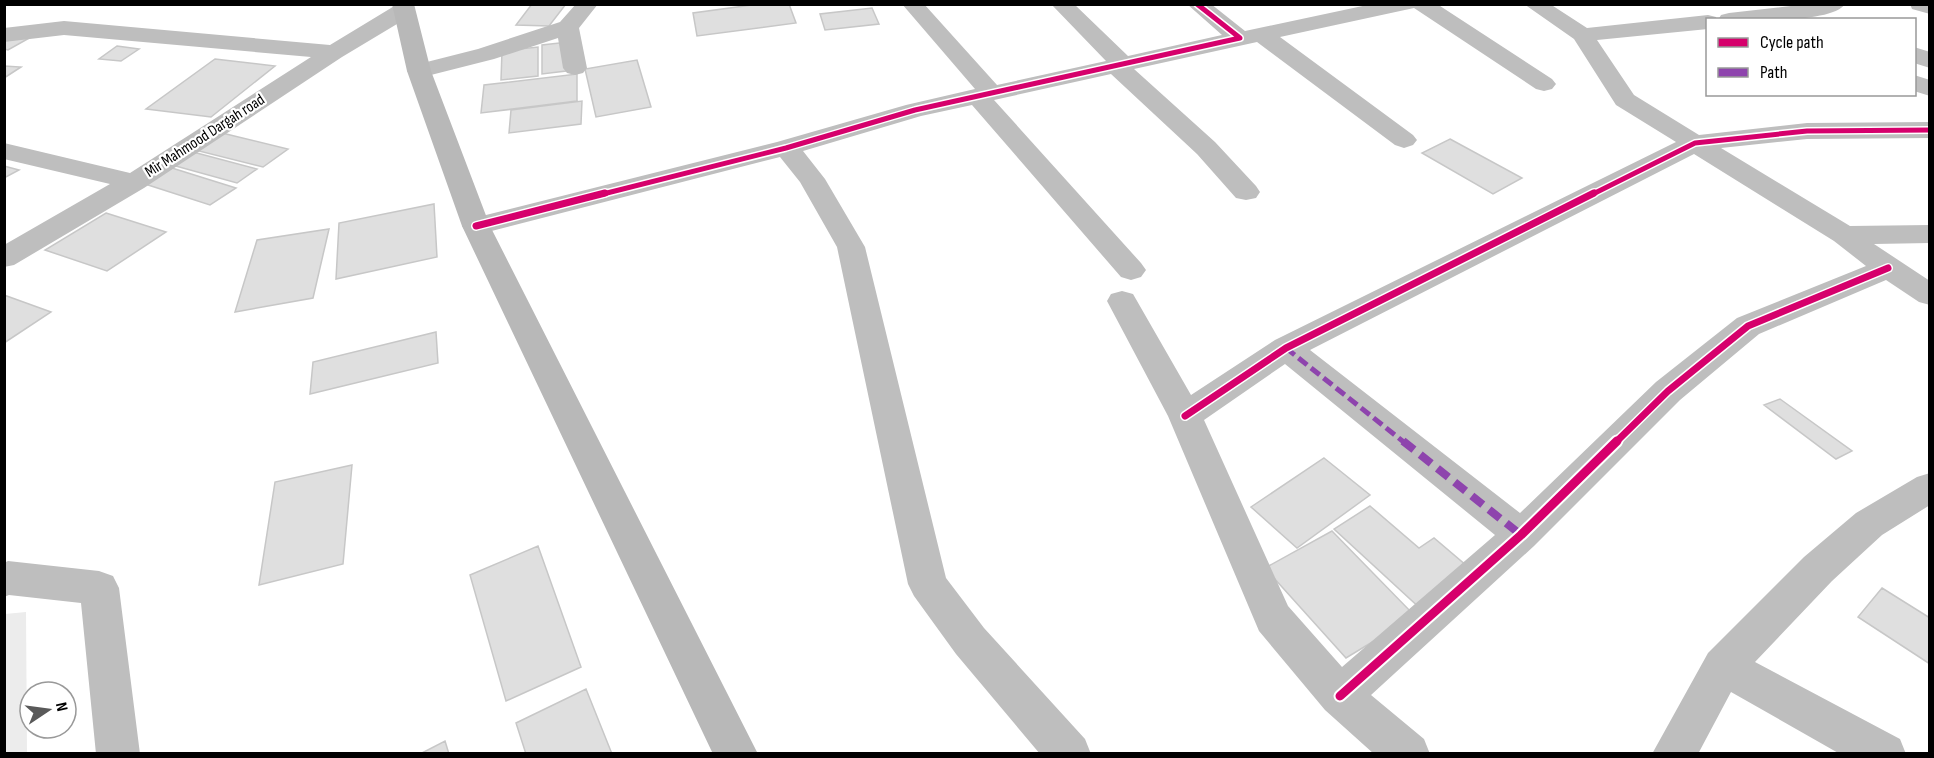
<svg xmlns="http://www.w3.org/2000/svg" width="1934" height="758" font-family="'Sofia Sans Condensed',sans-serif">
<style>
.green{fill:#ececec}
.building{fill:#dfdfdf;stroke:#c7c7c7;stroke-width:1.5}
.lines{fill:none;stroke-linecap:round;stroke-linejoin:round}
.minor{fill:#bebebe;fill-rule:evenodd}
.secondary{fill:#b8b8b8;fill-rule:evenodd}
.quiet-far1{stroke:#8e44ad;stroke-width:5;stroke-dasharray:11 5;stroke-linecap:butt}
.quiet{stroke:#8e44ad;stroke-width:8;stroke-dasharray:14 8;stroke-linecap:butt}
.cycleway-far2-casing{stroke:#fff;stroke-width:8}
.cycleway-far1-casing{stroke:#fff;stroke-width:10}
.cycleway-casing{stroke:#fff;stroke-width:13}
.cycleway-far2{stroke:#d6006c;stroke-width:5}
.cycleway-far1{stroke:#d6006c;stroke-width:7}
.cycleway{stroke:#d6006c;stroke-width:9}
.labels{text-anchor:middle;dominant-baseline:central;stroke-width:4.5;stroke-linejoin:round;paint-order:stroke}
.far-street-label{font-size:16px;fill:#000;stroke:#fff}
</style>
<rect width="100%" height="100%" fill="#fff"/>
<path class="green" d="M 26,612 L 27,753 L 5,753 L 5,614 Z"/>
<path class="building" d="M 532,4 L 566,4 L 549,26 L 516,25 Z
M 759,4 L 789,4 L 796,23 L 697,36 L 693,13 Z
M 872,8 L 879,24 L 825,30 L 820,14 Z
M 31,37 L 8,50 L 4,49 L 4,39 Z
M 568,42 L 566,71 L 542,74 L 542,45 Z
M 117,46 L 139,49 L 121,61 L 99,59 Z
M 538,47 L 538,76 L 501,80 L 502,51 Z
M 215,59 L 275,66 L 211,117 L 146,109 Z
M 637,60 L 651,107 L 596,117 L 585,69 Z
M 4,66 L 21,67 L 4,78 Z
M 577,74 L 577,101 L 481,113 L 484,85 Z
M 582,101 L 581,124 L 509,133 L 511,110 Z
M 222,133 L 288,149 L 263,167 L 195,150 Z
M 1450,139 L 1522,178 L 1493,194 L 1422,153 Z
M 193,152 L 257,169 L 237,183 L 172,165 Z
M 4,166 L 19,170 L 4,178 Z
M 172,168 L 236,188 L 210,205 L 145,184 Z
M 434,204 L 437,257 L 336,279 L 339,223 Z
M 106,213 L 166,232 L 107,271 L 45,250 Z
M 329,229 L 313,298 L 235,312 L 257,240 Z
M 4,295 L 51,312 L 4,343 Z
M 436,332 L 438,363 L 310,394 L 313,362 Z
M 1780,399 L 1852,451 L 1836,459 L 1764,405 Z
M 1324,458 L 1370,495 L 1297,548 L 1251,507 Z
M 352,465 L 343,564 L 259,585 L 275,482 Z
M 1370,506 L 1419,548 L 1434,538 L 1474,572 L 1422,610 L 1334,529 Z
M 1332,531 L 1415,616 L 1346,658 L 1265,568 Z
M 538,546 L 581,667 L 506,701 L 470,575 Z
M 1882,588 L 1930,618 L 1930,664 L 1858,617 Z
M 586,689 L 612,754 L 526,754 L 516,723 Z
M 445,741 L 449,754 L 420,754 Z"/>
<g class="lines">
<path class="minor" d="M 576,4 L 598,4 L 579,28 L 587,68 L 583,73 L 575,75 L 567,73 L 563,68 L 558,38 L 494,59 L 419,78 L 411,76 L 407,71 L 411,66 L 478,49 L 560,22 Z
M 902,4 L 924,4 L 997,85 L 1106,61 L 1051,4 L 1074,4 L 1128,56 L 1222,35 L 1187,4 L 1211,4 L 1245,31 L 1372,4 L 1437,4 L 1552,79 L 1556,84 L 1552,89 L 1544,91 L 1536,89 L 1414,8 L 1280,37 L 1413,135 L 1417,140 L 1413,145 L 1404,148 L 1395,145 L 1257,42 L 1134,69 L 1215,142 L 1256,186 L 1260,192 L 1256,198 L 1246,200 L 1236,198 L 1197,154 L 1111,74 L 994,100 L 1141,263 L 1146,270 L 1141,277 L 1131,280 L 1121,277 L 972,105 L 921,116 L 803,151 L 825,179 L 865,247 L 946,578 L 984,628 L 1085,739 L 1091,754 L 1040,754 L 956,654 L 914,596 L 908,584 L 837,247 L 800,182 L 780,157 L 476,235 L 466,232 L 462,226 L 466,220 L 777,142 L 906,105 L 975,89 Z
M 1524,4 L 1550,4 L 1587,28 L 1708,15 L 1716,17 L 1717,20 L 1708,20 L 1708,29 L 1597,40 L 1634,95 L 1699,135 L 1807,123 L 1930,122 L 1930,138 L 1807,139 L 1721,148 L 1850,226 L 1930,225 L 1930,243 L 1874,244 L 1930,281 L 1930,305 L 1919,302 L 1886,280 L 1759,334 L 1680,400 L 1534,546 L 1371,695 L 1424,739 L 1430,754 L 1374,754 L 1325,710 L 1259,631 L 1168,416 L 1107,301 L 1111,294 L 1122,291 L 1133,294 L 1191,395 L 1275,340 L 1676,142 L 1616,105 L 1574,39 ZM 1694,154 L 1834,241 L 1866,266 L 1737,318 L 1656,382 L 1520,513 L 1310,350 ZM 1285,364 L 1495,535 L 1342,667 L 1288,606 L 1204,420 Z
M 1808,4 L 1845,4 C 1832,24 1743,20 1718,20 L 1721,15 L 1729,13 Z
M 1910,4 L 1930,4 L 1930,14 L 1912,9 Z
M 396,5 L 408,4 L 415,10 L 412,15 L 342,57 L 144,188 L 14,265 L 4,267 L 4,245 L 110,184 L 4,159 L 4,143 L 130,173 L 311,57 L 64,35 L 4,42 L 4,28 L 64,21 L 330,45 Z
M 1914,47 L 1930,52 L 1930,68 L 1914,63 Z
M 1914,75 L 1930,80 L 1930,96 L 1914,91 Z
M 1930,473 L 1930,505 L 1882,535 L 1832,581 L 1755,662 L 1900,739 L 1906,754 L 1840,754 L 1731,692 L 1698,754 L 1652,754 L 1708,653 L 1804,557 L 1856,513 L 1917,477 Z
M 8,561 L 99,571 L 113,576 L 119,588 L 140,754 L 96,754 L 81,603 L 9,595 L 4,597 L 4,563 Z"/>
<path class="secondary" d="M 392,4 L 414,4 L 431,71 L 490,226 L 758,754 L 713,754 L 462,226 L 407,71 Z"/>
<path class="quiet-far1" d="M 1286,348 L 1405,443"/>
<path class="quiet" d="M 1403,441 L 1521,535"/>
<g class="cycleway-far2-casing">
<path id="cycleway-far2" d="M 599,195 L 786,148 L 915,110 L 1240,38 L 1197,4
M 1591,195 L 1695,143 L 1807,131 L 1930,130"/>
</g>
<g class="cycleway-far1-casing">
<path id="cycleway-far1" d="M 476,226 L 605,193
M 1185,416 L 1286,348 L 1594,193
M 1615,443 L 1668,391 L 1748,326 L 1888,268"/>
</g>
<g class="cycleway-casing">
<path id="cycleway" d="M 1340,696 L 1521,535 L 1617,441"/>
</g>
<use href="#cycleway-far2" class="cycleway-far2"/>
<use href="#cycleway-far1" class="cycleway-far1"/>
<use href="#cycleway" class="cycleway"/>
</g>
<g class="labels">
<g class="far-street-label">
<text transform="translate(205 136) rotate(-33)">Mir Mahmood Dargah road</text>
</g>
</g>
<rect width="1934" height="758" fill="none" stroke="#000000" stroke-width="12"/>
<rect x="1706" y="18" width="210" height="78" fill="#ffffff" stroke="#999999" stroke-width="1.5"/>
<rect x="1718" y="38" width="30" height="9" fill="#d6006c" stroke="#999999" stroke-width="1.5"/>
<text x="1760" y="48" font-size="18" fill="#000000">Cycle path</text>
<rect x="1718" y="68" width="30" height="9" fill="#8e44ad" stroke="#999999" stroke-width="1.5"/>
<text x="1760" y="78" font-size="18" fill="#000000">Path</text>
<g transform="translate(48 710) rotate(77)"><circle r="28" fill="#ffffff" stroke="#999999" stroke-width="1.5"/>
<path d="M0-4.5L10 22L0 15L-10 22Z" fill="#595959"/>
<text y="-9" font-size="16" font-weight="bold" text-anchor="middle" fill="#000000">N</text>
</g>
</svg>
